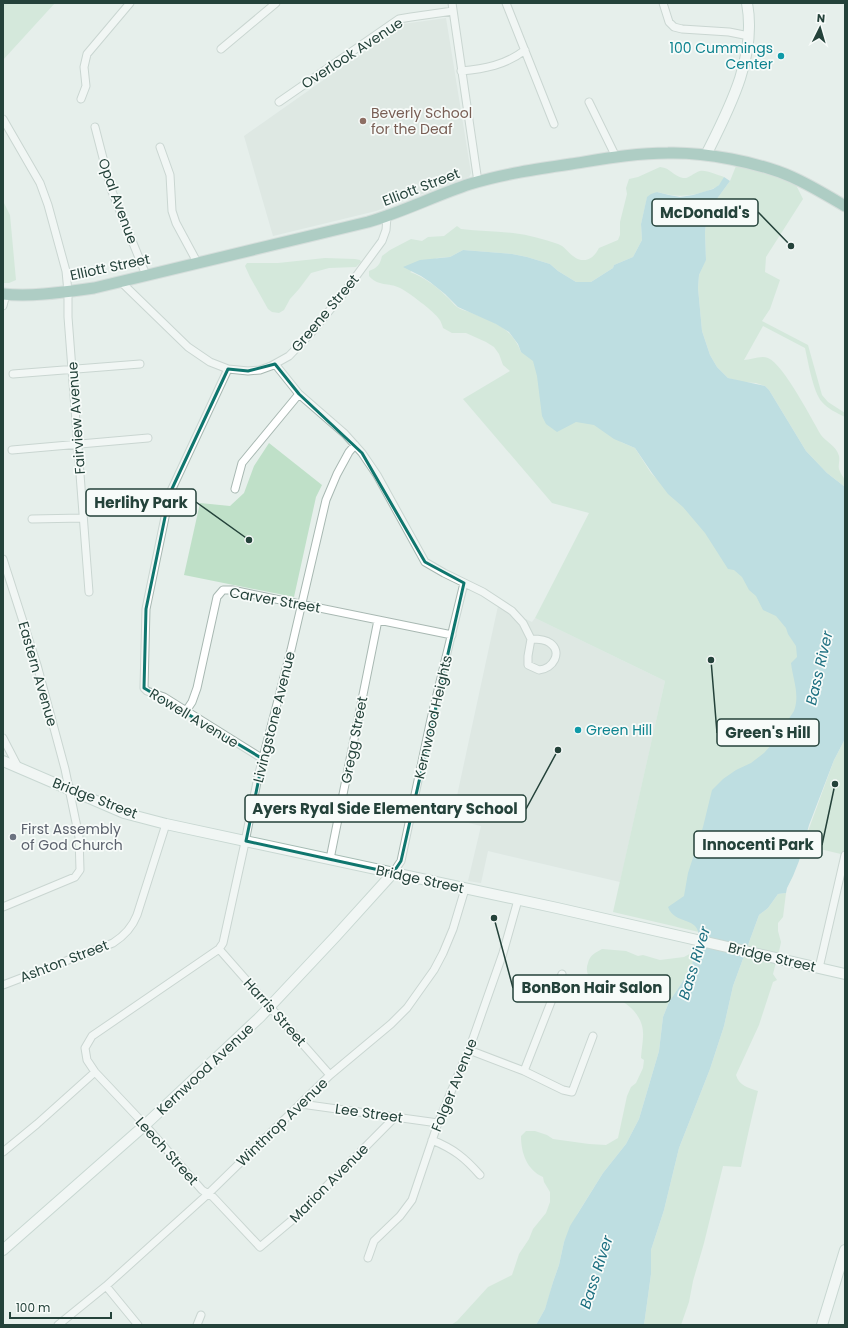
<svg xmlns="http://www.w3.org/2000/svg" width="848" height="1328" font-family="Poppins,sans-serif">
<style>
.built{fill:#d4dfda}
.green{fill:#bfe0c8}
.water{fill:#8ec9d4}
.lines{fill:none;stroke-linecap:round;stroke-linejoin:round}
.street-casing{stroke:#a8b8b2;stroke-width:9}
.secondary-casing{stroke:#a4bbb3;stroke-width:12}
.primary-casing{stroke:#c2cac8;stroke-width:13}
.street{stroke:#fff;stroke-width:7}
.secondary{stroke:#fff;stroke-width:10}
.primary{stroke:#6aa596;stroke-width:11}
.marked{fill:none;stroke:#0f766e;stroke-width:3;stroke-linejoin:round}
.culture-dot{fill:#0f9aa8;stroke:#f7fbf9;stroke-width:1.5}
.education-dot{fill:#8d6e63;stroke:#f7fbf9;stroke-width:1.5}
.worship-dot{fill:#6b7280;stroke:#f7fbf9;stroke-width:1.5}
.labels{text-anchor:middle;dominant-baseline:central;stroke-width:3.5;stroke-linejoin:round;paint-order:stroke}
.culture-label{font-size:14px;fill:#0d838f;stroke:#f7fbf9;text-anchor:end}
.street-label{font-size:14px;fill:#24423a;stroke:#f7fbf9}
.education-label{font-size:14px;fill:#785e54;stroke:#f7fbf9;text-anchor:start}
.worship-label{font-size:14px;fill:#5b616d;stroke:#f7fbf9;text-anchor:start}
.water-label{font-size:15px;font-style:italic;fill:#1c6f80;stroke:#f7fbf9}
.leader{fill:none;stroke:#24423a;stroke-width:1.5}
.callout-dot{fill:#24423a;stroke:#f7fbf9;stroke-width:1.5}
.callout{fill:#f7fbf9;stroke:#24423a;stroke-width:1.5}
.callout-label{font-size:15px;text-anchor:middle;font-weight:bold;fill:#24423a}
</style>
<rect width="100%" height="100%" fill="#e6efeb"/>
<path class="built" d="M 446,18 L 471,173 L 469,177 L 376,211 L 273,236 L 244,136 L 403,24 Z
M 498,606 L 532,622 L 535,618 L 665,681 L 620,882 L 488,851 L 481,883 L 468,881 L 481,826 L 452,819 Z"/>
<path class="green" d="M 3,3 L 55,3 L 3,60 Z
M 738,161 L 792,177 L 803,199 L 766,257 L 765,272 L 780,280 L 770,309 L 762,321 L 808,345 L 822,395 L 828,402 L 845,413 L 845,417 C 837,413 828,409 822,402 C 813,392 808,361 805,348 L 763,326 L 744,360 C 751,360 761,355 768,358 C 784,365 811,418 821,435 C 827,443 836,445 839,456 C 840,461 838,465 839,469 C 842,478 845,475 845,487 L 827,473 L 806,451 L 769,390 L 765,386 L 756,383 L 742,382 L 728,378 L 717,367 L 710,355 L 702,331 L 698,288 L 699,275 L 706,259 L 705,232 L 707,216 L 711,207 L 730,181 Z
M 660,167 C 671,168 673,176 683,178 C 689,179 693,173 700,171 C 707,170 717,175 724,177 C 723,180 721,183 719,185 C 716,188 711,189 707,191 C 690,197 675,197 657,192 L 647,198 L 641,224 L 642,240 L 633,257 L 614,265 L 613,268 L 591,282 L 576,282 L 558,271 L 550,264 L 527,257 L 512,254 L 463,250 L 450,257 L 437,258 L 410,272 C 424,277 436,286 446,296 C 450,299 453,304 457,307 C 461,310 468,311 472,313 C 495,323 511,327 521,352 L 536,356 L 621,442 L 635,448 L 651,473 L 747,569 L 801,639 L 801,709 L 703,933 L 613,912 L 665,681 L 535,618 L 589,513 L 552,503 L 463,399 L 510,371 L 503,365 L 499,354 L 494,347 L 486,342 L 466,333 L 452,333 L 443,328 C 442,325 441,321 439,319 C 436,313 407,291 400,288 C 388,282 379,287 369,276 L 369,271 C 377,268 380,265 382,256 L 390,250 L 411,239 L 422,241 L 428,237 L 444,236 L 457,226 L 461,229 C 479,231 496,231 513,233 C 529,235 544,239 558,244 C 567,247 572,260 583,260 C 590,261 596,254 599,248 L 618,240 L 620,235 L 620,222 L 627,194 L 626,188 L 629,179 L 638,177 Z
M 3,201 L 10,215 L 16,280 L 9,283 L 3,283 Z
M 325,258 L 355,259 L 360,260 L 361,262 L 356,267 L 329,268 L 311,273 L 299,289 L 290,299 L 284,310 L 279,313 L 272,312 L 268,309 L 250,277 L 245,266 L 247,263 L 278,263 Z
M 269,443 L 322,485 L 316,497 L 294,597 L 184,575 L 200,503 L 230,506 L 244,493 L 254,466 Z
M 845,739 L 845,855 L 803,845 L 834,760 Z
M 786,893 L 783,917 L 778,923 L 778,931 L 781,942 L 780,947 L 773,974 L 777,980 L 773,982 L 772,985 L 759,1025 L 736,1075 C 739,1086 749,1088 758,1091 C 752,1116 746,1142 741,1167 L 723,1166 L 704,1243 L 693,1281 L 689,1302 L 681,1325 L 644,1325 L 651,1274 L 651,1250 L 664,1210 L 679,1148 L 710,1069 L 724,1026 L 733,986 L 759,915 L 768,908 L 778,894 Z
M 602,949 L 626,951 L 638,956 L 643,955 L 660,960 L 684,957 L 695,951 L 691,969 L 669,1002 L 663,1017 L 659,1051 L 639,1119 L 626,1144 L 603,1173 L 578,1213 L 564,1242 L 559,1265 L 553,1282 L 549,1297 L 545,1309 L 536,1325 L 451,1325 L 457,1321 L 488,1287 L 512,1275 L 519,1254 L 529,1239 L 533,1229 L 546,1213 L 550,1202 L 550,1192 L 544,1182 L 543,1177 C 527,1170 521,1153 521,1136 L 526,1131 L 535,1131 L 547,1135 L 553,1139 L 589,1144 L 606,1145 L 618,1138 L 627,1096 L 631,1087 L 636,1083 L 643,1068 L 644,1060 L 641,1058 C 642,1039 648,1028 634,1011 C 624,997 579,986 588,963 C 590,955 595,953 602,949 Z"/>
<path class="water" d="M 724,177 L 730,181 L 711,207 L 707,216 L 705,232 L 706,260 L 699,275 L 698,288 L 702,331 L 710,355 L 717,367 L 728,378 L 765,386 L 769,390 L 806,451 L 827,473 L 845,487 L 845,739 L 834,760 L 809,825 L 799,861 L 793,876 L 787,888 L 786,893 L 778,894 L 768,908 L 759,915 L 733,986 L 724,1026 L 710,1069 L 679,1148 L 664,1210 L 651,1250 L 651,1274 L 644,1325 L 536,1325 L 545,1309 L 553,1282 L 559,1265 L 564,1242 L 570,1226 L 603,1173 L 626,1144 L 639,1119 L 659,1051 L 663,1017 L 669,1002 L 691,969 L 695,951 C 698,948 699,944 699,939 C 700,915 675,926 668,907 L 684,896 L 688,873 L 703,827 L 712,790 L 723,779 L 736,770 L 751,763 L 764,753 L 773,743 L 794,711 C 800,694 793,680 791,663 L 797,657 L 796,646 L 788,634 L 786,628 L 776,616 L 763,610 L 756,596 L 749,590 L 742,577 L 734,570 L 728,569 L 705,533 L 683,507 L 668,494 L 652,473 L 635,448 L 614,439 L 594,425 L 576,422 L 557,432 L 546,424 L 542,416 L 537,376 L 533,361 L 521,352 L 518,344 L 509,332 L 496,324 L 458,307 L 445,294 L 430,282 L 421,276 L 403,267 L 420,260 L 450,257 L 463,250 L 512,254 L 527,257 L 550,264 L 558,271 L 576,282 L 591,282 L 613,268 L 614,265 L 633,257 L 642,240 L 641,224 L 647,197 L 651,194 L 657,192 L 669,195 L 680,197 L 693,195 L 713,189 L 719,185 Z"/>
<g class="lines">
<g class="street-casing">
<path id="street" d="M 452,3 L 478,182
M 506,3 L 554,124
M 663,3 L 669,22 L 674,27 L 682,29 L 729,32 L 749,36
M 221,49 L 276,3
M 461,71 C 484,69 506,65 525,50
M 81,99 L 86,86 L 84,67 L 87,54 L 130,3
M 279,102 L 399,19 L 411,17 L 453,11
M 589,102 L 616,157
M 3,119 L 40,183 L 48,205 L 66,271 L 68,292 L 68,317 L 89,592
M 95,127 L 111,189 L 146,275
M 160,147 L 170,175 L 172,211 L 176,223 L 197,262
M 120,281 L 188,347 L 210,362 L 228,369 L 248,371 L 260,370 L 271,366 L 289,356 L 311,333 L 343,294 L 382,241 L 386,230 L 387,217
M 3,306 L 6,294
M 275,364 L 299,394 L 345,434 L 362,453 L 377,475 L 425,562 L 444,573 L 483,592 L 512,611 L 523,623 L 531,639
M 228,369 L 170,493 L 146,609 L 144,688 L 147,691 L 164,697 L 263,759
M 13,374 L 140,364
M 355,445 L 349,452 L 337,474 L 326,500 L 291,650 L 258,777 L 244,847 L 223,943 L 219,949 L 92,1036 L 85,1048 L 87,1060 L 95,1072 L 145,1125 L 202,1190 L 213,1197 L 260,1247 L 297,1216 L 395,1117
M 12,450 L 148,438
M 235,489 L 242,463 L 299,394
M 32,519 L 83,518
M 3,559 L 37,665 L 65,769 L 79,837 L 80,870 L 75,877 L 3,907
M 531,639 C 537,639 545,639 550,643 C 563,652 553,669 539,670 L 528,665 L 528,656 Z
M 186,711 L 192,702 L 197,688 L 217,597 L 223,590 L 232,590 L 251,594 L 452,635
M 3,738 L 18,767
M 330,859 L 378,620
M 393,873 L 401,861 L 431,719 L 464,583
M 219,949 L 330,1075
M 819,968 L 845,855
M 3,985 L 113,943 C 124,936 132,928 137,915 L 166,824
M 469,1050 L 524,1071 L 563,1090 L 572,1092 L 593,1036
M 524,1071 L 562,974
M 301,1104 L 438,1123
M 432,1140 C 454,1149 465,1158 480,1175
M 3,1152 L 37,1124 L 95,1072
M 368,1258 L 374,1241 L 400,1216 L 412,1200 L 438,1123 L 471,1044 L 503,953 L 518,900
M 106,1286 L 138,1325
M 58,1325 L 106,1286 L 208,1194 L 330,1075 L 391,1024 L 407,1008 L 434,970 L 443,953 L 453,929 L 465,889
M 197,1325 L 201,1315"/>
</g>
<g class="secondary-casing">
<path id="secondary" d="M 706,155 C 729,109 757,57 747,3
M 3,761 L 124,813 L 166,824 L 557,908 L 845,974
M 3,1250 L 145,1125 L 260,1017 L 336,936 L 393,873
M 822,1325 L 845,1250"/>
</g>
<g class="primary-casing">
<path id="primary" d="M 3,294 C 33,297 64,292 94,288 L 368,222 C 403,212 436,195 470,184 C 503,174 537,169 571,164 C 603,159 635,153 668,153 C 704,152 758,162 792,177 C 810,185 828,196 845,206"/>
</g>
<use href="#street" class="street"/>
<use href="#secondary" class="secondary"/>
<use href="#primary" class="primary"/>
</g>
<path d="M0 0H848V1328H0ZM 275,364 L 299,394 L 362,453 L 425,562 L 464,583 L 401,861 L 393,873 L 246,841 L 263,759 L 144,688 L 146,609 L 170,493 L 228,369 L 248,371 Z" fill="#e6efeb" fill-opacity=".55" fill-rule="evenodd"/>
<path class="marked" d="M 275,364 L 299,394 L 362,453 L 425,562 L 464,583 L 401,861 L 393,873 L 246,841 L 263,759 L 144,688 L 146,609 L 170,493 L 228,369 L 248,371 Z"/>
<g class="culture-dot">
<circle cx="781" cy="56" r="4"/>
<circle cx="578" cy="730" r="4"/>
</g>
<circle class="education-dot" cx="363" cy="121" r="4"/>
<circle class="worship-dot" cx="13" cy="837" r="4"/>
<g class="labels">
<g class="culture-label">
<text x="773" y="48">100 Cummings<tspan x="773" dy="16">Center</tspan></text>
<text x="586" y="730" text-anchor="start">Green Hill</text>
</g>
<g class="street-label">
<text transform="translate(352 53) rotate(-33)">Overlook Avenue</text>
<text transform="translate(421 187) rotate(-21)">Elliott Street</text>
<text transform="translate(118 201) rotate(70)">Opal Avenue</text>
<text transform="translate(110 267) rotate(-12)">Elliott Street</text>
<text transform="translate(325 313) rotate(-50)">Greene Street</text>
<text transform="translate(76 418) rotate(-94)">Fairview Avenue</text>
<text transform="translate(275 600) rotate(10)">Carver Street</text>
<text transform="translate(38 674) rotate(74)">Eastern Avenue</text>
<text transform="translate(274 717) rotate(-76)">Livingstone Avenue</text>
<text transform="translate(433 717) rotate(-77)">Kernwood Heights</text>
<text transform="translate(194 718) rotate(31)">Rowell Avenue</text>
<text transform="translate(354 740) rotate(-79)">Gregg Street</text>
<text transform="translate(95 798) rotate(21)">Bridge Street</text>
<text transform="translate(420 879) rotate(12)">Bridge Street</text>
<text transform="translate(772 957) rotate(13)">Bridge Street</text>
<text transform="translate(64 961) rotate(-21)">Ashton Street</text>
<text transform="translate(275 1012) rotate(48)">Harris Street</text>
<text transform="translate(205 1069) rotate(-43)">Kernwood Avenue</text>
<text transform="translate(454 1085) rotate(-68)">Folger Avenue</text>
<text transform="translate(369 1113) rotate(8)">Lee Street</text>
<text transform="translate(282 1122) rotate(-44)">Winthrop Avenue</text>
<text transform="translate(167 1151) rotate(48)">Leech Street</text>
<text transform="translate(329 1183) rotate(-45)">Marion Avenue</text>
</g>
<g class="education-label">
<text x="371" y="113">Beverly School<tspan x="371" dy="16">for the Deaf</tspan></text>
</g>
<g class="worship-label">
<text x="21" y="829">First Assembly<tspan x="21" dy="16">of God Church</tspan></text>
</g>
<g class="water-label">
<text transform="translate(819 668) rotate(-77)">Bass River</text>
<text transform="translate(694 963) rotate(-73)">Bass River</text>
<text transform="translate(596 1272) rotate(-72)">Bass River</text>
</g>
</g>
<path class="leader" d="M791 246L758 212M249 540L196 502M711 660L717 733M558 750L526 809M835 784L822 845M494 918L513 988"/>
<g class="callout-dot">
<circle cx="791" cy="246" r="4"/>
<circle cx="249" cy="540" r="4"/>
<circle cx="711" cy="660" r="4"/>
<circle cx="558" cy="750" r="4"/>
<circle cx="835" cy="784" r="4"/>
<circle cx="494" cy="918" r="4"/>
</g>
<g class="callout">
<rect x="652" y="199" width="106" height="27" rx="4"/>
<rect x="86" y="489" width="110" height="27" rx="4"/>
<rect x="717" y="719" width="102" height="27" rx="4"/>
<rect x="245" y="795" width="281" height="27" rx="4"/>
<rect x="694" y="831" width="128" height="27" rx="4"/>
<rect x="513" y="975" width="157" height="27" rx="4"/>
</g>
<g class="callout-label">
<text x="705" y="218">McDonald's</text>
<text x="141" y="508">Herlihy Park</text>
<text x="768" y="738">Green's Hill</text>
<text x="385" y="814">Ayers Ryal Side Elementary School</text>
<text x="758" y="850">Innocenti Park</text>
<text x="592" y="993">BonBon Hair Salon</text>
</g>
<rect width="848" height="1328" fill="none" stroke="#24423a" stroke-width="8"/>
<g transform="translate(820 28) rotate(5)" stroke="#f7fbf9" stroke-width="3" paint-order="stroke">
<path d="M0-3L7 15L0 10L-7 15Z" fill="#24423a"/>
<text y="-6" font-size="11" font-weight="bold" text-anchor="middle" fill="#24423a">N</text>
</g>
<path d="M10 1312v6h101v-6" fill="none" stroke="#24423a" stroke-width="2"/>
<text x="16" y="1312" font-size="12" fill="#24423a" stroke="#f7fbf9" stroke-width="3" paint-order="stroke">100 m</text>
</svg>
